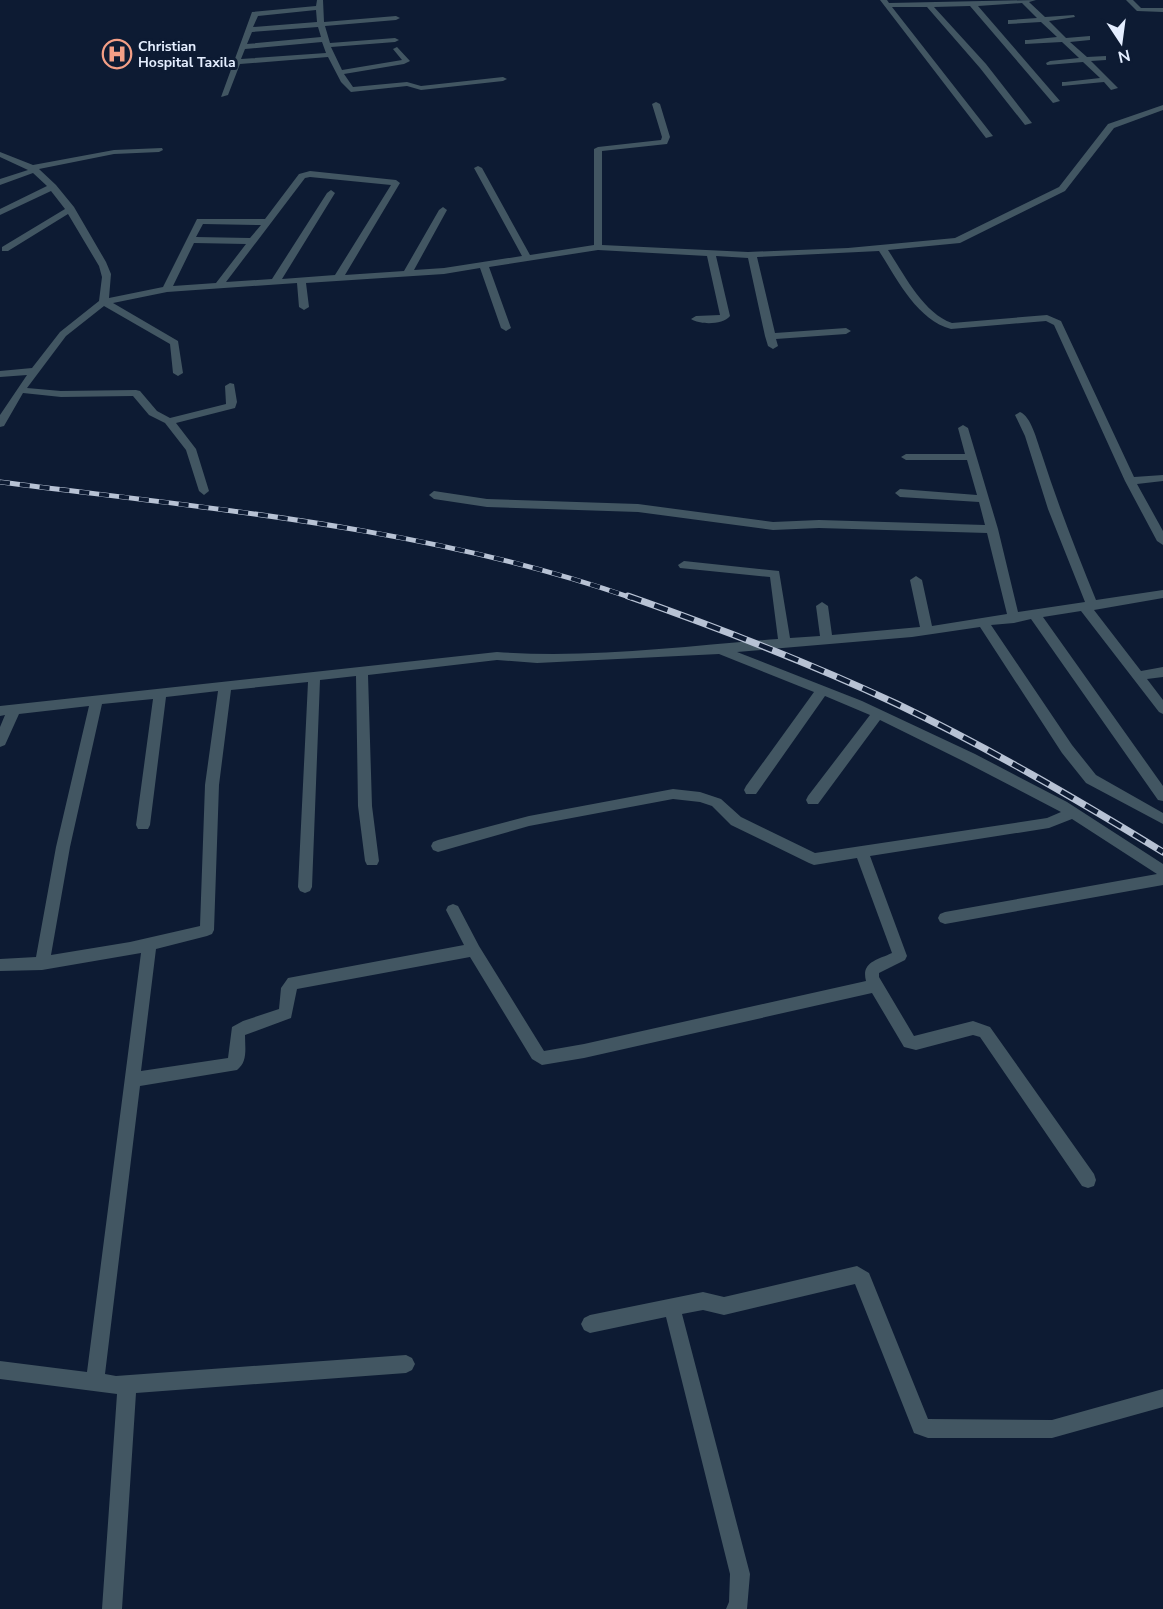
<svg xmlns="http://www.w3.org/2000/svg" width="1163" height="1609" font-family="'Nunito Sans',sans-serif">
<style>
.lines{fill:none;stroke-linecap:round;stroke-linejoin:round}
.street{fill:#425662;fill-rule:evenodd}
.rail-far1-casing{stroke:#b7c2d4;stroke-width:5}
.rail-casing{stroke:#b7c2d4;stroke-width:7}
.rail-far1{stroke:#0d1b33;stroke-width:4;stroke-dasharray:10;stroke-linecap:butt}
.rail{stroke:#0d1b33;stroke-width:4.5;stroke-dasharray:14;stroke-linecap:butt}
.labels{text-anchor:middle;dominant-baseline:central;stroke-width:6;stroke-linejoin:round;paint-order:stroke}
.far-poi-label{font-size:14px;font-weight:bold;fill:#e4eeff;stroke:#0d1b33;text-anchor:start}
</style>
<rect width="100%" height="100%" fill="#0d1b33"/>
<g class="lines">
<path class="street" d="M 317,0 L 323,0 L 324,22 L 396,16 L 400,18 L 396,20 L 325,26 L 330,43 L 395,38 L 399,40 L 395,42 L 331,47 L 342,70 L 402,60 L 393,49 L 397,47 L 410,61 L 404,64 L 344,74 L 353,87 L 407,82 L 421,86 L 503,77 L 507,79 L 503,81 L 421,90 L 407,86 L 351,92 L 341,82 L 328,57 L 240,64 L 228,95 L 221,97 L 252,12 L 316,6 ZM 316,10 L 317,22 L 253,27 L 258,16 ZM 318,27 L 321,37 L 247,44 L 252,32 ZM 322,42 L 326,53 L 241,59 L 245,49 Z
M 880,0 L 887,0 L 889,3 L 1036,0 L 1029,2 L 1045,17 L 1074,15 L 1075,17 L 1049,21 L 1066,38 L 1090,36 L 1090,40 L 1070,42 L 1087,57 L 1106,56 L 1106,60 L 1091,61 L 1118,88 L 1111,90 L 1104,82 L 1062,86 L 1062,82 L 1065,82 L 1100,78 L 1083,62 L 1047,65 L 1046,63 L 1050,61 L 1079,58 L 1062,42 L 1025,44 L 1025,40 L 1028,40 L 1057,37 L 1041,22 L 1008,24 L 1008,20 L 1011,20 L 1037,18 L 1022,3 L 978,6 L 1060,101 L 1053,103 L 970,6 L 934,7 L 986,64 L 1032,123 L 1025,125 L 980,68 L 927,7 L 892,7 L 993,136 L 986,138 Z
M 1126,0 L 1133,0 L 1141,8 L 1163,8 L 1163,12 L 1137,11 Z
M 656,102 L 660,104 L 670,137 L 667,144 L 602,151 L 602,245 L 748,252 L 848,248 L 955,238 L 1059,187 L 1108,124 L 1163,105 L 1163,110 L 1114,128 L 1065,191 L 960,243 L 888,250 C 904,274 923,313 952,323 L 1047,315 L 1061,321 L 1134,477 L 1163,475 L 1163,481 L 1137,484 L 1163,531 L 1163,545 L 1157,541 L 1125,481 L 1054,325 L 1046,321 L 951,329 C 917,320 897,279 879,251 L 757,257 L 775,333 L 846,328 L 851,331 L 846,334 L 776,339 L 778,346 L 773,349 L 768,346 L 765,336 L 748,258 L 716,256 L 730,316 C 723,325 700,325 691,319 L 696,316 L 720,315 L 707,256 L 598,250 L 489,267 L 511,328 L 506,331 L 501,328 L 480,268 L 444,274 L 306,283 L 309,307 L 304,310 L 299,307 L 297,283 L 167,292 L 113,303 L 178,341 L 183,373 L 178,376 L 173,373 L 170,344 L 104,306 L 66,336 L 27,388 L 61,391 L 136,390 L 140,391 L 157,411 L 170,418 L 226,404 L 225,386 L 230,383 L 234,384 L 237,402 L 235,408 L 176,423 L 196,449 L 209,491 L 204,495 L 199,491 L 186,450 L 165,423 L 149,415 L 133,396 L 61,397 L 23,393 L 4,426 L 0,427 L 0,415 L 27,375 L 0,377 L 0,371 L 32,368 L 60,332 L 99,301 L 102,277 L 99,266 L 68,214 L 8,251 L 2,251 L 2,247 L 65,209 L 51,191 L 0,215 L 0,209 L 47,186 L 33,173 L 0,185 L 0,179 L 28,170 L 0,157 L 0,152 L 33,165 L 114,150 L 162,148 L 163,150 L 159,152 L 114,154 L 39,169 L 56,185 L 74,207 L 106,262 L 111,274 L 109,298 L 163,287 L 197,219 L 265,219 L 299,174 L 310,171 L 396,180 L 400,183 L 345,275 L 404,271 L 439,210 L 443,207 L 447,210 L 414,270 L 444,268 L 522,256 L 474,168 L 478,166 L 482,168 L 530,255 L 594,245 L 594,149 L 598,147 L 661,140 L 662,137 L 652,104 ZM 310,177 L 391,185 L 335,275 L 282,279 L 335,193 L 331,190 L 327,193 L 272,279 L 226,282 L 305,178 ZM 203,224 L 261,225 L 250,238 L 196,237 ZM 194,243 L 246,244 L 216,283 L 173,286 Z
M 1020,412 C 1031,416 1037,441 1041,452 C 1057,502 1076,551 1096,600 L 1163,590 L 1163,598 L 1094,610 L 1141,671 L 1163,667 L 1163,677 L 1147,679 L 1163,700 L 1163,714 L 1159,712 L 1081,611 L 1043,617 L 1163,786 L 1163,801 L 1158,800 L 1031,619 L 1014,623 L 991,625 L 1072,745 L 1096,775 L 1163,813 L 1163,824 L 1086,783 L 1062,753 L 980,627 L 912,637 L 737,652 L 862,701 L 975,754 L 1067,802 L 1163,864 L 1163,885 L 945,924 L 940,922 L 938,918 L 940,914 L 945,912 L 1157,874 L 1072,819 L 1049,828 L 870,856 L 907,956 L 905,960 L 879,973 L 879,977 L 914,1036 L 973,1021 L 990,1027 L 1094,1174 L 1096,1180 L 1094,1186 L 1088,1188 L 1082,1186 L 980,1037 L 973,1035 L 916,1050 L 904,1047 L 872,993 L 584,1058 L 542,1065 L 532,1059 L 470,957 L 297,989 L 291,1018 L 245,1035 C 245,1048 248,1062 237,1070 L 140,1086 L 105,1374 L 116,1376 L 406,1355 L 412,1358 L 415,1364 L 412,1370 L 406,1373 L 136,1393 L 122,1609 L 102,1609 L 117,1394 L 0,1379 L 0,1361 L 87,1372 L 141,953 L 42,970 L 0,971 L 0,959 L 36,957 L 56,847 L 89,706 L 19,714 L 5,745 L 0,747 L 0,727 L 5,715 L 0,716 L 0,706 L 497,652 C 590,659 685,646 778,639 L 770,577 L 680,568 L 678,565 L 684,561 L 779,571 L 790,638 L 820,636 L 816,606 L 822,602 L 828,606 L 832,635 L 920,627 L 910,580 L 916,576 L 922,580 L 932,626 L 1007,614 L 987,533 L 819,528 L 773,530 L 638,512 L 487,507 L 434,499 L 429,495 L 434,491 L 487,499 L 638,504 L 773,522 L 819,520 L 985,525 L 979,502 L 900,497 L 895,493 L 900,489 L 977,495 L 967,460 L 906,460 L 901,457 L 906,454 L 965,454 L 958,428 L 963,425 L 968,428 L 998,529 L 1018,612 L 1085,602 L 1048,509 L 1025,436 L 1015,415 ZM 719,654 L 814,692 L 746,786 L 744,790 L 746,794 L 756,794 L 825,696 L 870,715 L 808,796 L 806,800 L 808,804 L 818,804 L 880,720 L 965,762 L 1061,812 L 1047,818 L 815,853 L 741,817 L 721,799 L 700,792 L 673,789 L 529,816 L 438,840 L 433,842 L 431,846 L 433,850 L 438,852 L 529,826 L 673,799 L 700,802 L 712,806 L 731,825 L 809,863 L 814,865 L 857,858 L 892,953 C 877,960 861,962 866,981 L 584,1044 L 544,1051 L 479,946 L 458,906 L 453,904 L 448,906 L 446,910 L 464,945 L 288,978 L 281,988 L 279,1009 L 243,1021 L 232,1027 L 228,1058 L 141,1071 L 156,949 L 207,936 L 212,934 L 214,930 L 219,785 L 231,690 L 308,682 L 298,887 L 300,891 L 305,893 L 310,891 L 312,887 L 320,680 L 356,676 L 358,806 L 365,861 L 367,865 L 377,865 L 379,861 L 372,806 L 368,675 L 497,660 L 537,663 ZM 218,691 L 205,785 L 200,926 L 130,942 L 51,955 L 70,847 L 102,704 L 153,699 L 136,825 L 138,829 L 148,829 L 150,825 L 166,697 Z
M 857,1266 L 869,1273 L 928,1419 L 1052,1420 L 1163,1389 L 1163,1407 L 1052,1438 L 928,1438 L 914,1433 L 855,1284 L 724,1315 L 703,1310 L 682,1314 L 750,1574 L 747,1609 L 726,1609 L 729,1602 L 730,1574 L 666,1317 L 590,1333 L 584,1330 L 581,1324 L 584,1318 L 590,1315 L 703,1292 L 724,1297 Z"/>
<g class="rail-far1-casing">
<path id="rail-far1" d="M 0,482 C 212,509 428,527 632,598"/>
</g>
<g class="rail-casing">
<path id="rail" d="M 628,596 C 719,628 810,663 897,704 C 989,748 1076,799 1163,852"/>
</g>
<use href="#rail-far1" class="rail-far1"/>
<use href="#rail" class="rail"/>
</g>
<defs>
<g id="hospital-ring" transform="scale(1.5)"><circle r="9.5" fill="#0d1b33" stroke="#f49f86" stroke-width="1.5"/><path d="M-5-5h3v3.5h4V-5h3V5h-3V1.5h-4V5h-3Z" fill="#f49f86"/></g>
</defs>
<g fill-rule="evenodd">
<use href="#hospital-ring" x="117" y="54"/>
</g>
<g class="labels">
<g class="far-poi-label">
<text x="138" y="46">Christian<tspan x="138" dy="16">Hospital Taxila</tspan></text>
</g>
</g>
<g transform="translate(1121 42) rotate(167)" stroke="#0d1b33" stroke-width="4.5" paint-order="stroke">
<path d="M0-4.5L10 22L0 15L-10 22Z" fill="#e4eeff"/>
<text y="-9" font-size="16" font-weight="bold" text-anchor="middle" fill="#e4eeff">N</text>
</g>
</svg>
